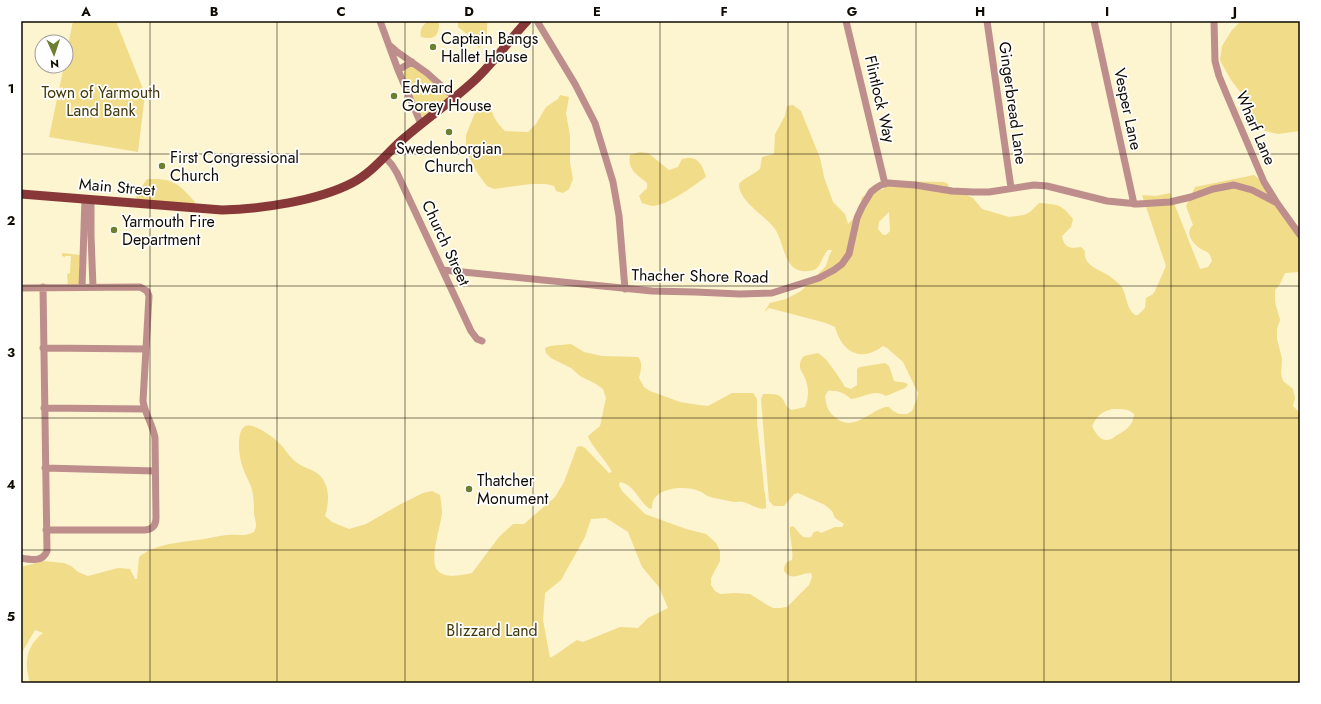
<svg xmlns="http://www.w3.org/2000/svg" width="1321" height="704" font-family="Jost,sans-serif">
<style>
.green{fill:#f1dc89;fill-rule:evenodd}
.lines{fill:none;stroke-linecap:round;stroke-linejoin:round}
.minor{stroke:#be8e8c;stroke-width:7}
.major{stroke:#883839;stroke-width:9}
.grid{fill:none;stroke:#0f0b02;stroke-width:1;stroke-opacity:0.55}
.poi-dot{fill:#6c8030;stroke:#fff;stroke-width:1.5}
.labels{text-anchor:middle;dominant-baseline:central;stroke-width:3.5;stroke-linejoin:round;paint-order:stroke}
.poi-label{font-size:16px;fill:#0f0b02;stroke:#fff;text-anchor:start}
.park-label{font-size:16px;fill:#423708;stroke:#fff}
.street-label{font-size:16px;fill:#0f0b02;stroke:#fff}
.neatline{fill:none;stroke:#0f0b02;stroke-width:1.5}
.grid-label{font-size:13px;text-anchor:middle;font-weight:bold;fill:#0f0b02}
</style>
<rect width="100%" height="100%" fill="#fdf4d0"/>
<path class="green" d="M 73,21 L 116,21 L 145,94 L 138,152 L 49,137 L 64,66 L 66,66 L 66,55 Z
M 429,21 L 437,21 C 440,24 439,26 438,31 C 436,39 429,39 421,37 C 419,30 423,24 429,21 Z
M 458,21 L 488,21 C 485,34 491,37 479,48 L 468,35 L 458,27 Z
M 1241,21 L 1300,21 L 1300,131 L 1278,134 L 1265,131 L 1256,124 L 1248,113 L 1244,97 L 1231,80 L 1222,64 L 1220,60 L 1222,46 L 1232,30 Z
M 411,66 L 414,66 L 447,95 L 447,98 L 424,116 L 420,116 L 403,76 L 405,70 Z
M 560,95 L 569,97 L 566,113 L 570,136 L 570,163 L 573,179 L 569,189 L 563,193 L 556,191 L 554,186 L 546,184 L 531,184 L 494,189 L 487,186 L 478,174 L 466,151 L 466,135 L 476,110 L 482,105 L 487,105 C 492,109 492,112 494,117 C 497,123 501,127 505,131 L 528,132 L 536,124 L 546,107 L 558,99 Z
M 793,105 L 801,111 L 820,158 L 824,177 L 833,202 L 845,214 L 848,224 L 857,215 L 862,197 L 883,189 L 889,181 L 944,182 L 948,184 L 949,189 L 956,190 L 973,198 L 982,209 L 1009,217 L 1024,215 L 1030,212 L 1039,203 C 1058,205 1060,203 1073,219 L 1071,227 L 1062,236 C 1064,248 1071,249 1081,247 L 1085,251 C 1082,267 1103,270 1112,278 C 1116,281 1121,285 1123,289 C 1127,298 1127,310 1135,315 L 1138,315 L 1145,308 L 1146,298 L 1153,294 L 1155,291 L 1166,266 L 1142,195 L 1156,196 L 1170,193 L 1200,269 L 1208,267 L 1212,261 C 1211,257 1210,254 1207,252 C 1206,251 1202,250 1201,249 C 1193,244 1184,233 1193,225 L 1186,206 L 1195,187 L 1254,175 L 1270,188 L 1300,240 L 1300,272 L 1285,273 L 1280,284 L 1275,290 L 1275,302 L 1280,320 L 1277,329 L 1277,339 L 1282,359 L 1281,374 L 1283,381 L 1293,389 L 1295,398 L 1293,406 L 1300,413 L 1300,683 L 30,683 C 24,663 26,646 43,633 L 35,630 L 21,654 L 21,567 L 43,561 L 64,563 L 71,566 L 78,572 L 88,576 L 118,568 L 130,569 L 135,579 L 137,579 L 139,557 C 155,544 176,543 197,540 C 207,539 217,536 227,535 C 236,534 245,537 254,532 C 258,525 255,521 254,514 C 254,506 254,498 252,490 C 250,482 245,475 243,468 C 239,459 236,433 244,427 C 251,421 272,436 278,442 C 285,448 289,457 296,462 C 304,469 316,469 322,478 C 330,489 329,503 325,516 L 332,522 L 349,529 L 366,524 L 399,505 L 423,493 L 432,491 L 440,495 C 441,501 442,507 442,513 C 441,526 428,562 438,571 C 446,579 462,575 472,573 L 499,537 L 513,524 L 524,524 L 555,497 L 564,482 L 577,447 L 581,446 L 585,448 L 609,473 L 612,472 C 606,460 591,446 588,436 L 600,426 L 606,398 L 603,389 L 596,384 L 580,376 L 571,368 L 551,358 L 546,353 L 545,348 L 550,346 L 571,344 L 584,352 L 602,356 L 638,357 C 643,362 641,371 639,378 L 644,387 L 650,391 L 680,402 L 699,405 L 708,406 L 732,393 L 753,393 L 757,399 L 757,423 L 763,477 L 764,489 L 766,500 L 766,508 L 763,509 C 756,508 750,504 743,502 C 740,501 737,502 734,502 C 726,500 717,499 710,497 C 706,496 703,492 699,491 C 685,485 651,487 652,508 L 650,509 C 639,502 635,485 620,482 L 619,485 L 622,491 L 645,514 L 686,529 L 706,534 L 716,543 L 720,551 L 720,561 L 711,578 L 711,585 L 715,591 L 720,594 L 735,593 L 750,594 L 767,605 L 773,608 L 780,608 L 787,607 L 809,585 L 812,577 L 811,573 C 800,573 792,582 784,571 C 784,564 786,562 792,560 C 794,550 789,538 790,527 L 793,526 C 799,531 801,540 811,537 L 814,532 L 818,531 L 821,533 L 835,527 L 842,527 L 844,524 L 835,518 L 832,511 L 825,505 L 798,493 L 794,494 L 784,506 L 774,506 L 769,501 L 761,399 L 763,394 C 769,394 779,393 782,398 C 787,405 784,406 792,410 L 805,407 C 809,397 809,388 805,378 C 803,373 799,370 800,364 C 800,361 802,358 804,356 L 818,353 C 827,359 830,365 836,373 C 839,378 842,381 845,387 L 851,389 L 857,385 L 857,369 L 860,367 L 885,363 L 889,366 L 894,381 L 906,383 L 908,385 L 905,388 L 886,396 C 875,388 863,398 851,399 C 844,393 838,390 828,391 L 825,396 C 826,406 828,412 836,418 C 853,432 869,412 885,407 L 889,407 L 893,411 L 899,414 L 907,414 L 912,411 L 917,399 L 918,393 L 903,362 L 887,348 L 883,346 C 860,363 842,352 835,327 L 826,323 L 769,308 L 764,312 L 770,303 L 786,299 L 801,291 L 826,266 L 829,256 L 832,250 L 828,250 C 818,261 823,273 802,271 C 784,269 784,242 775,229 C 766,216 739,202 739,184 C 745,177 753,175 760,169 L 762,157 L 774,154 L 775,134 L 785,116 L 787,106 ZM 889,212 L 890,231 L 886,235 L 883,235 L 878,229 L 879,222 ZM 1112,409 C 1120,409 1128,408 1134,414 C 1134,423 1127,430 1119,434 C 1116,435 1114,438 1111,439 C 1101,443 1096,434 1092,426 C 1097,416 1101,412 1112,409 ZM 606,518 L 628,532 L 642,567 L 659,587 L 668,608 L 648,618 L 638,628 L 620,627 L 583,642 L 577,640 C 567,646 559,653 550,658 L 543,620 L 545,593 L 561,580 L 585,537 L 591,519 Z
M 640,152 L 648,153 L 669,170 L 678,167 L 682,159 C 698,155 702,164 706,177 C 693,186 667,206 652,206 C 649,205 645,204 642,203 L 639,196 L 647,188 L 647,183 C 637,175 627,169 630,155 Z
M 147,179 C 174,178 178,183 195,202 L 195,204 L 137,200 L 136,195 Z
M 62,253 L 81,255 L 79,266 L 79,284 L 77,285 L 68,285 L 67,274 L 70,273 L 71,256 L 65,256 L 65,257 L 62,256 Z"/>
<g class="lines">
<path class="minor" d="M 380,21 L 398,70 L 421,124
M 537,21 L 575,84 L 595,123 L 613,182 L 619,216 L 625,289
M 846,21 L 885,184
M 987,21 L 1011,188
M 1094,21 L 1134,204
M 1214,21 L 1215,61 L 1219,76 L 1226,93 L 1264,182 L 1277,203 L 1300,235
M 389,45 L 396,51 L 427,73 L 454,97
M 398,70 L 412,62
M 385,157 L 392,165 L 397,173 L 471,331 L 477,339 L 482,341
M 91,200 L 91,236 L 93,287
M 443,270 L 652,291 L 695,292 L 740,294 L 772,293 L 819,278 L 834,270 L 842,264 L 849,254 L 857,218 L 862,207 L 871,192 L 876,188 L 881,185 L 888,183 L 915,185 L 952,191 L 973,192 L 989,192 L 1034,185 L 1047,186 L 1107,201 L 1138,204 L 1170,202 L 1191,197 L 1213,189 L 1234,185 L 1252,190 L 1277,203
M 82,287 L 85,199
M 21,288 L 140,287 L 147,291 L 149,296 L 143,401 C 145,414 153,425 155,438 L 156,518 C 156,525 153,529 145,530 L 46,530
M 43,348 L 146,349
M 44,408 L 145,409
M 45,468 L 155,471
M 21,558 C 31,560 43,562 47,551 L 43,287"/>
<path class="major" d="M 21,194 L 222,210 C 261,209 317,201 352,183 C 372,173 386,154 402,140 C 427,118 454,100 477,78 C 495,61 510,39 527,21"/>
</g>
<path class="grid" d="M 150,21 L 150,683M 277,21 L 277,683M 405,21 L 405,683M 533,21 L 533,683M 660,21 L 660,683M 788,21 L 788,683M 916,21 L 916,683M 1044,21 L 1044,683M 1171,21 L 1171,683M 21,154 L 1300,154M 21,286 L 1300,286M 21,418 L 1300,418M 21,550 L 1300,550"/>
<g class="poi-dot">
<circle cx="433" cy="47" r="4"/>
<circle cx="394" cy="96" r="4"/>
<circle cx="449" cy="132" r="4"/>
<circle cx="162" cy="166" r="4"/>
<circle cx="114" cy="230" r="4"/>
<circle cx="469" cy="489" r="4"/>
</g>
<g class="labels">
<g class="poi-label">
<text x="441" y="38">Captain Bangs<tspan x="441" dy="18">Hallet House</tspan></text>
<text x="402" y="87">Edward<tspan x="402" dy="18">Gorey House</tspan></text>
<text x="449" y="148" text-anchor="middle">Swedenborgian<tspan x="449" dy="18">Church</tspan></text>
<text x="170" y="157">First Congressional<tspan x="170" dy="18">Church</tspan></text>
<text x="122" y="221">Yarmouth Fire<tspan x="122" dy="18">Department</tspan></text>
<text x="477" y="480">Thatcher<tspan x="477" dy="18">Monument</tspan></text>
</g>
<g class="park-label">
<text x="101" y="92">Town of Yarmouth<tspan x="101" dy="18">Land Bank</tspan></text>
<text x="492" y="630">Blizzard Land</text>
</g>
<g class="street-label">
<text transform="translate(880 99) rotate(77)">Flintlock Way</text>
<text transform="translate(1013 103) rotate(82)">Gingerbread Lane</text>
<text transform="translate(1128 109) rotate(78)">Vesper Lane</text>
<text transform="translate(1256 128) rotate(67)">Wharf Lane</text>
<text transform="translate(117 187) rotate(5)">Main Street</text>
<text transform="translate(446 243) rotate(65)">Church Street</text>
<text transform="translate(700 276) rotate(1)">Thacher Shore Road</text>
</g>
</g>
<rect width="1321" height="704" fill="none" stroke="#ffffff" stroke-width="44"/>
<g transform="translate(54 54) rotate(177)"><circle r="19" fill="#ffffff" stroke="#9f9d9a"/>
<path d="M0-3L7 15L0 10L-7 15Z" fill="#6c8030"/>
<text y="-6" font-size="11" font-weight="bold" text-anchor="middle" fill="#0f0b02">N</text>
</g>
<rect x="22" y="22" width="1277" height="660" class="neatline"/>
<g class="grid-label">
<text x="86" y="16">A</text>
<text x="214" y="16">B</text>
<text x="341" y="16">C</text>
<text x="469" y="16">D</text>
<text x="597" y="16">E</text>
<text x="724" y="16">F</text>
<text x="852" y="16">G</text>
<text x="980" y="16">H</text>
<text x="1107" y="16">I</text>
<text x="1235" y="16">J</text>
<text x="11" y="93">1</text>
<text x="11" y="225">2</text>
<text x="11" y="357">3</text>
<text x="11" y="489">4</text>
<text x="11" y="621">5</text>
</g>
</svg>
